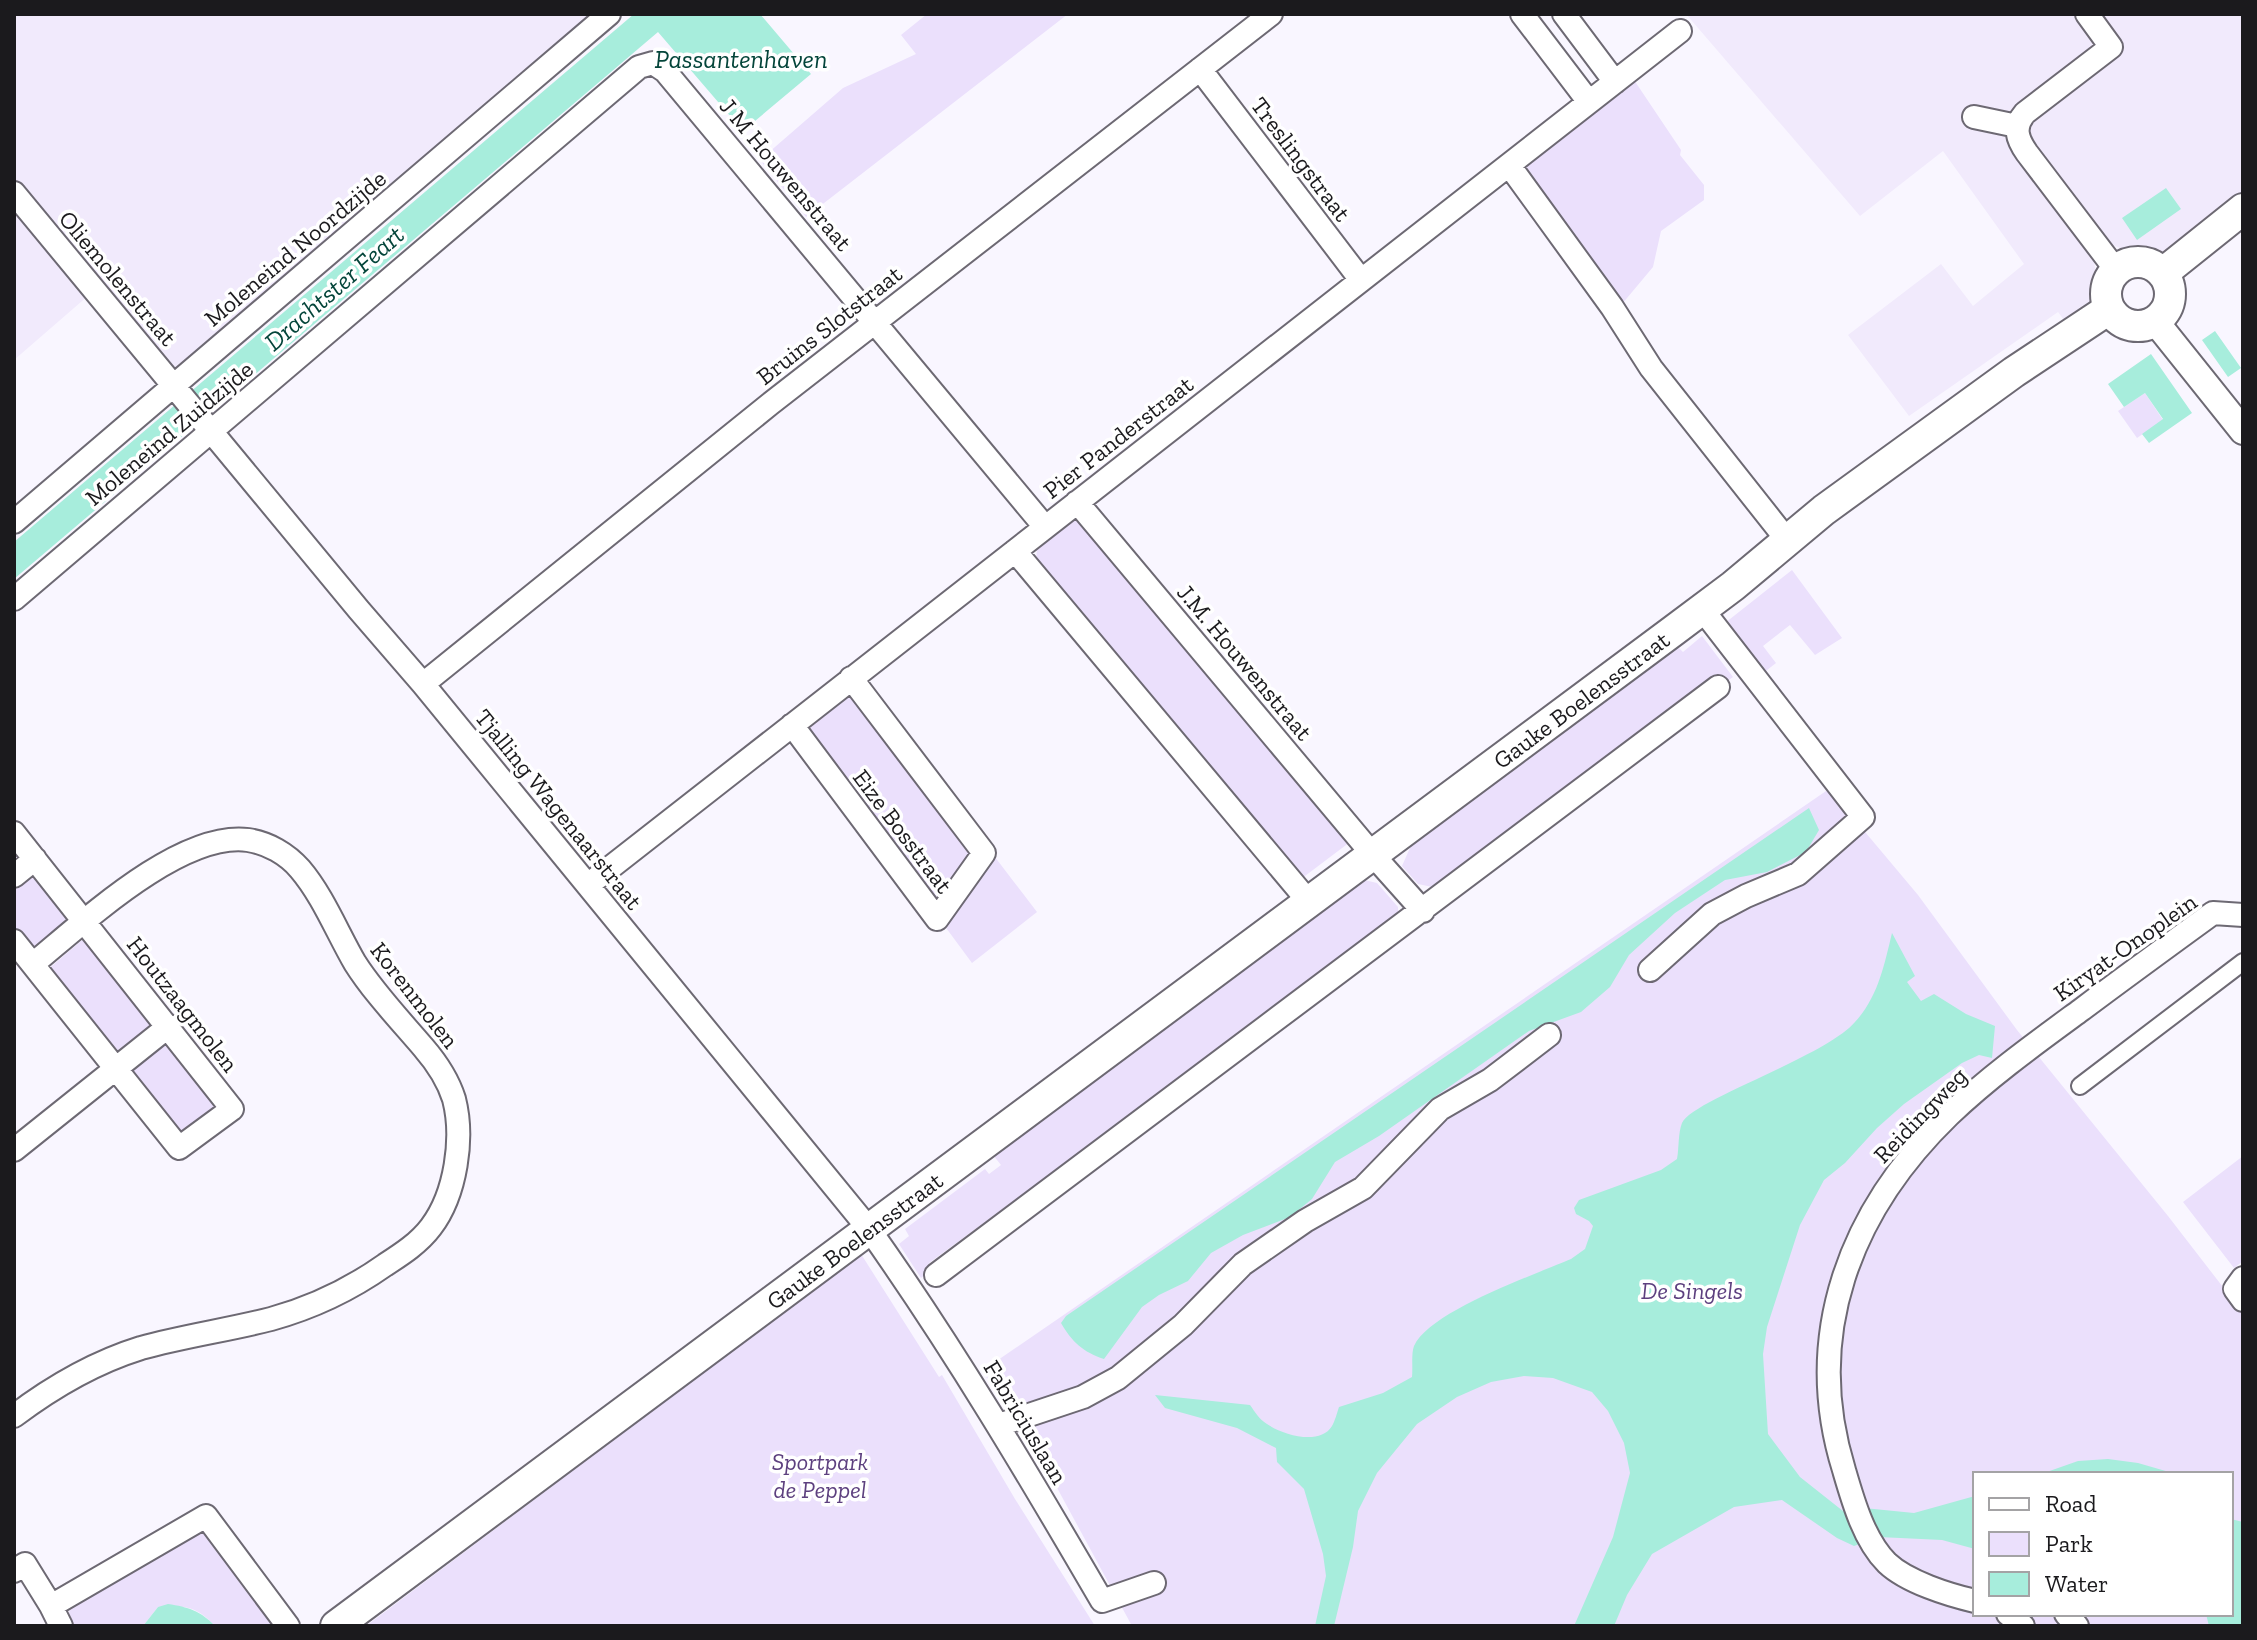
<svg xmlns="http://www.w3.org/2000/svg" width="2257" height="1640" font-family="'Zilla Slab',serif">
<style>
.built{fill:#f1eafc}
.green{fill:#ebe0fc;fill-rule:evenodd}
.water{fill:#a7eddc}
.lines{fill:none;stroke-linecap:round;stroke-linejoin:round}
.pedestrian-casing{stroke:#6d6973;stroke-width:20}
.minor-casing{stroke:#6d6973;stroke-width:26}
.tertiary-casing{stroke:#6d6973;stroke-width:30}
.secondary-casing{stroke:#6d6973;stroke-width:34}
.pedestrian{stroke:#fff;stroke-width:16}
.minor{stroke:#fff;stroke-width:22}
.tertiary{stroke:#fff;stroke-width:26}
.secondary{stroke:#fff;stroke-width:30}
.labels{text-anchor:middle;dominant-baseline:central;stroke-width:7;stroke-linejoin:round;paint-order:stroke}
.street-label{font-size:24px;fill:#1b1a1d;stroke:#fff}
.park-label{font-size:24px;font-style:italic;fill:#5d407f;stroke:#fff}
.water-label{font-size:26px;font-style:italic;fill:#04453a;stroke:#fff}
</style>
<rect width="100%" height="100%" fill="#f9f6ff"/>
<path class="built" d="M 14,14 L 595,14 L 175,369 L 104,282 L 14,360 Z
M 1686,14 L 2243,14 L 2243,197 L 2170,253 L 2151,255 L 2131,253 L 2113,245 L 2101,233 L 2086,245 L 2094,260 L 2096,277 L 2089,304 L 2067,324 L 2058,312 L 1909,416 L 1848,335 L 1941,264 L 1973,306 L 2024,264 L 1943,151 L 1860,216 Z"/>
<path class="green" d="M 927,14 L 1068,14 L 806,217 L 760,160 L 843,88 L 916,54 L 901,35 Z
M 1632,77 L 1681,150 L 1680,155 L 1704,185 L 1704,200 L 1661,231 L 1653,267 L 1622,304 L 1521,169 Z
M 2145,393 L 2163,420 L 2137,438 L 2118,411 Z
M 1068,521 L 1078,521 L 1087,527 L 1350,842 L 1301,879 L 1036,564 L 1037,547 Z
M 1792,570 L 1842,638 L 1815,655 L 1790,625 L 1763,646 L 1776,663 L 1762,674 L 1725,623 Z
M 1702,636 L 1733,677 L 1437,888 L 1418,884 L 1402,866 L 1413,841 L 1676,645 L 1683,652 Z
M 859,679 L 1037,912 L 972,963 L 797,726 Z
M 1829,789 L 1918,895 L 2017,1030 L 2168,1216 L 2243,1313 L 2243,1626 L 1132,1626 L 1030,1438 L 982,1371 ZM 1975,1474 L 2231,1474 L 2231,1614 L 1975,1614 Z
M 14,843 L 74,918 L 31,952 L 14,930 Z
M 1360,879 L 1377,883 L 1398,907 L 1398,913 L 1391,924 L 929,1263 L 931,1270 L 921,1278 L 899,1244 L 909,1236 L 905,1229 L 985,1169 L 989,1174 L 1001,1165 L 993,1155 Z
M 88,935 L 155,1021 L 113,1056 L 46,971 Z
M 166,1039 L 211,1096 L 215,1108 L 182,1135 L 125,1071 Z
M 2243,1156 L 2243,1261 L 2234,1268 L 2183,1202 Z
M 861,1254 L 939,1377 L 942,1375 L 1015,1499 L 1095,1626 L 366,1626 Z
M 205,1529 L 280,1626 L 215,1626 C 195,1605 185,1606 158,1607 L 143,1626 L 74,1626 L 69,1613 L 71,1605 Z"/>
<path class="water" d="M 634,14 L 760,14 L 811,74 L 743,131 L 658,32 L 14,579 L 14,542 Z
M 2166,188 L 2181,209 L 2137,240 L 2122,218 Z
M 2215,331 L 2241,368 L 2228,377 L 2202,340 Z
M 2151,354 L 2192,413 L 2149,443 L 2142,434 L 2163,419 L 2145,393 L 2124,407 L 2108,384 Z
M 1809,808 L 1819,830 L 1806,852 L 1767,872 L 1725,880 L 1675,913 L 1629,955 L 1610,987 L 1581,1012 L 1529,1031 L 1379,1136 L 1335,1162 L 1312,1199 L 1290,1217 L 1243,1235 L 1211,1253 L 1188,1281 L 1159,1295 L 1142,1307 L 1104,1359 C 1083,1352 1072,1342 1061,1323 L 1066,1316 Z
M 1892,933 L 1915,976 L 1907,982 L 1921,1001 L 1934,994 L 1966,1014 L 1995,1026 L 1992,1058 L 1979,1055 L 1962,1063 L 1904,1104 L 1877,1128 L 1845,1163 L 1824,1180 L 1800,1225 L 1767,1327 L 1763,1354 L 1768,1434 L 1800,1477 L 1848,1515 L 1864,1508 L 1914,1513 L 1975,1496 L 1975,1549 L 1942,1540 L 1879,1537 L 1854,1546 L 1837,1538 L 1782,1500 L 1734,1507 L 1652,1554 L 1627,1595 L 1614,1626 L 1574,1626 L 1613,1537 L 1630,1473 L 1624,1443 L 1608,1411 L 1592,1392 L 1553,1378 L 1524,1376 L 1491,1382 L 1457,1397 L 1417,1424 L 1377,1473 L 1358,1511 L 1353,1547 L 1334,1626 L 1315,1626 L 1326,1576 L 1323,1554 L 1304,1489 L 1277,1462 L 1276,1448 L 1237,1428 L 1165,1408 L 1155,1395 L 1250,1405 C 1255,1412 1259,1419 1267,1424 C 1283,1435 1320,1446 1332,1426 C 1335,1421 1337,1413 1339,1407 L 1383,1393 L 1412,1377 C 1413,1367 1411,1354 1414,1346 C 1430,1311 1534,1275 1571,1259 L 1585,1249 L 1593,1226 L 1589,1221 L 1576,1214 L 1574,1208 L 1579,1200 L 1661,1170 L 1677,1159 C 1679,1148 1678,1133 1682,1123 C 1692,1100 1825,1057 1855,1022 C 1878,997 1884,966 1892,933 Z
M 2108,1459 L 2138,1463 L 2176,1474 L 2041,1474 L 2078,1461 Z
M 2231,1519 L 2243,1522 L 2243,1626 L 2209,1626 L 2206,1614 L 2231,1614 Z
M 168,1604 C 188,1607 201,1611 215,1626 L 143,1626 L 158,1607 Z"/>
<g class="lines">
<g class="pedestrian-casing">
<path id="pedestrian" d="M 2080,1086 L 2243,962"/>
</g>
<g class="minor-casing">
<path id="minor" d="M 1522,14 L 1589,102
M 1564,14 L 1615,82
M 2087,14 L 2111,47 L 2025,113 C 2013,127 2017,139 2027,153 L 2116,270
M 1200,69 L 1361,280
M 1974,117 L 2017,126
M 1509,165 L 1612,307 L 1651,368 L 1787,540
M 14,193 L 359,610 L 423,684 L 869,1229 C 954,1349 1028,1474 1102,1601 L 1154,1583
M 1077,502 L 1373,855 L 1423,911
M 14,522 L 609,14
M 1015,551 L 1309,902
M 14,599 L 639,67 L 653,63 L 665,71 L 1045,527
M 423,684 L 770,404 L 1271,14
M 792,725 L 937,919 L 984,853 L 851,678
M 14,833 L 232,1109 L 179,1148 L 14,941
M 14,876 L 35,859
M 588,885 L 1680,31
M 1650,970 L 1712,914 L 1746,896 L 1798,874 L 1863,817 L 1702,609
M 14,1150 L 169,1026
M 936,1275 L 1718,687
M 2243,1278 L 2235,1289 L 2243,1300
M 14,1416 C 51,1388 96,1362 141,1348 C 184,1336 228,1330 271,1319 C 311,1308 351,1289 385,1265 C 402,1254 419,1243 431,1227 C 456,1194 464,1138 454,1099 C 448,1080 436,1062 423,1047 C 400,1020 374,993 355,963 C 337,932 323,896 300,869 C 287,854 268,843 248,840 C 180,831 83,923 33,964
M 999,1425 L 1083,1397 L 1118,1378 L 1183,1325 L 1243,1264 L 1305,1221 L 1363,1188 L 1440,1109 L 1490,1080 L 1549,1035
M 14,1571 L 25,1564 L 51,1606
M 1975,1601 C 1949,1595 1907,1582 1887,1563 C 1864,1540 1853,1501 1844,1470 C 1802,1335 1850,1211 1949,1115 C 1990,1076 2036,1043 2081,1010 C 2125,977 2169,945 2213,913 L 2243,915
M 2008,1614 L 2023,1626
M 2066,1614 L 2077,1626
M 61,1626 L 51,1606 L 206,1516 L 288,1626"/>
</g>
<g class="tertiary-casing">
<path id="tertiary" d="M 2155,321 L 2243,431"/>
</g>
<g class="secondary-casing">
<g id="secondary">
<circle cx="2138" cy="294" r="32"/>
<path d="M 2163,273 L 2243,209"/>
<path id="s1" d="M 336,1626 L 1673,631 L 1733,586 L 1824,510 L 2014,372 L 2109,309"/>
</g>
</g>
<use href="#pedestrian" class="pedestrian"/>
<use href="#minor" class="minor"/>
<use href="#tertiary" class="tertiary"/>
<use href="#secondary" class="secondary"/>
</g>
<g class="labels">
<g class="street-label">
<text transform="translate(1301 159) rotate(53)">Treslingstraat</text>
<text transform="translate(786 174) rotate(50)">J M Houwenstraat</text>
<text transform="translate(295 248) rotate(-40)">Moleneind Noordzijde</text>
<text transform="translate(118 278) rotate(50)">Oliemolenstraat</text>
<text transform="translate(829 325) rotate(-38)">Bruins Slotstraat</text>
<text transform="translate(169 433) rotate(-40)">Moleneind Zuidzijde</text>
<text transform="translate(1118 437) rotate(-38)">Pier Panderstraat</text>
<text transform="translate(1245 662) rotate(50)">J.M. Houwenstraat</text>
<text stroke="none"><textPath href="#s1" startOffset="1552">Gauke Boelensstraat</textPath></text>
<text transform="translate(559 809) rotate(51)">Tjalling Wagenaarstraat</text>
<text transform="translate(903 831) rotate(53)">Eize Bosstraat</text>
<text transform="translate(2125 947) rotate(-35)">Kiryat-Onoplein</text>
<text transform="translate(415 995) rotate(52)">Korenmolen</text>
<text transform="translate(183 1004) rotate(52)">Houtzaagmolen</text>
<text transform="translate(1920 1115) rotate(-46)">Reidingweg</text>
<text stroke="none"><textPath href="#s1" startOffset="646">Gauke Boelensstraat</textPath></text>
<text transform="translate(1026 1422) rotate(59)">Fabriciuslaan</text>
</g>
<g class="park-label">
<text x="1692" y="1290">De Singels</text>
<text x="820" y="1461">Sportpark<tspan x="820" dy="28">de Peppel</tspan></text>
</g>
<g class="water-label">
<text x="741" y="59">Passantenhaven</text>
<text transform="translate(334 288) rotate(-41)">Drachtster Feart</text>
</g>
</g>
<rect width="2257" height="1640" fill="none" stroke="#1b1a1d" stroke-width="32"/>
<rect x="1973" y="1472" width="260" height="144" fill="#ffffff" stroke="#a4a3a5" stroke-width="2"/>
<rect x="1989" y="1498" width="40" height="12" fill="#ffffff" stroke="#a4a3a5" stroke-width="2"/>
<text x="2045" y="1512" font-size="24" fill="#1b1a1d">Road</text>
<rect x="1989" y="1532" width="40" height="24" fill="#ebe0fc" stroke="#a4a3a5" stroke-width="2"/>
<text x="2045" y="1552" font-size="24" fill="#1b1a1d">Park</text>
<rect x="1989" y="1572" width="40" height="24" fill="#a7eddc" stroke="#a4a3a5" stroke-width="2"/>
<text x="2045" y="1592" font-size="24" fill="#1b1a1d">Water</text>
</svg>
